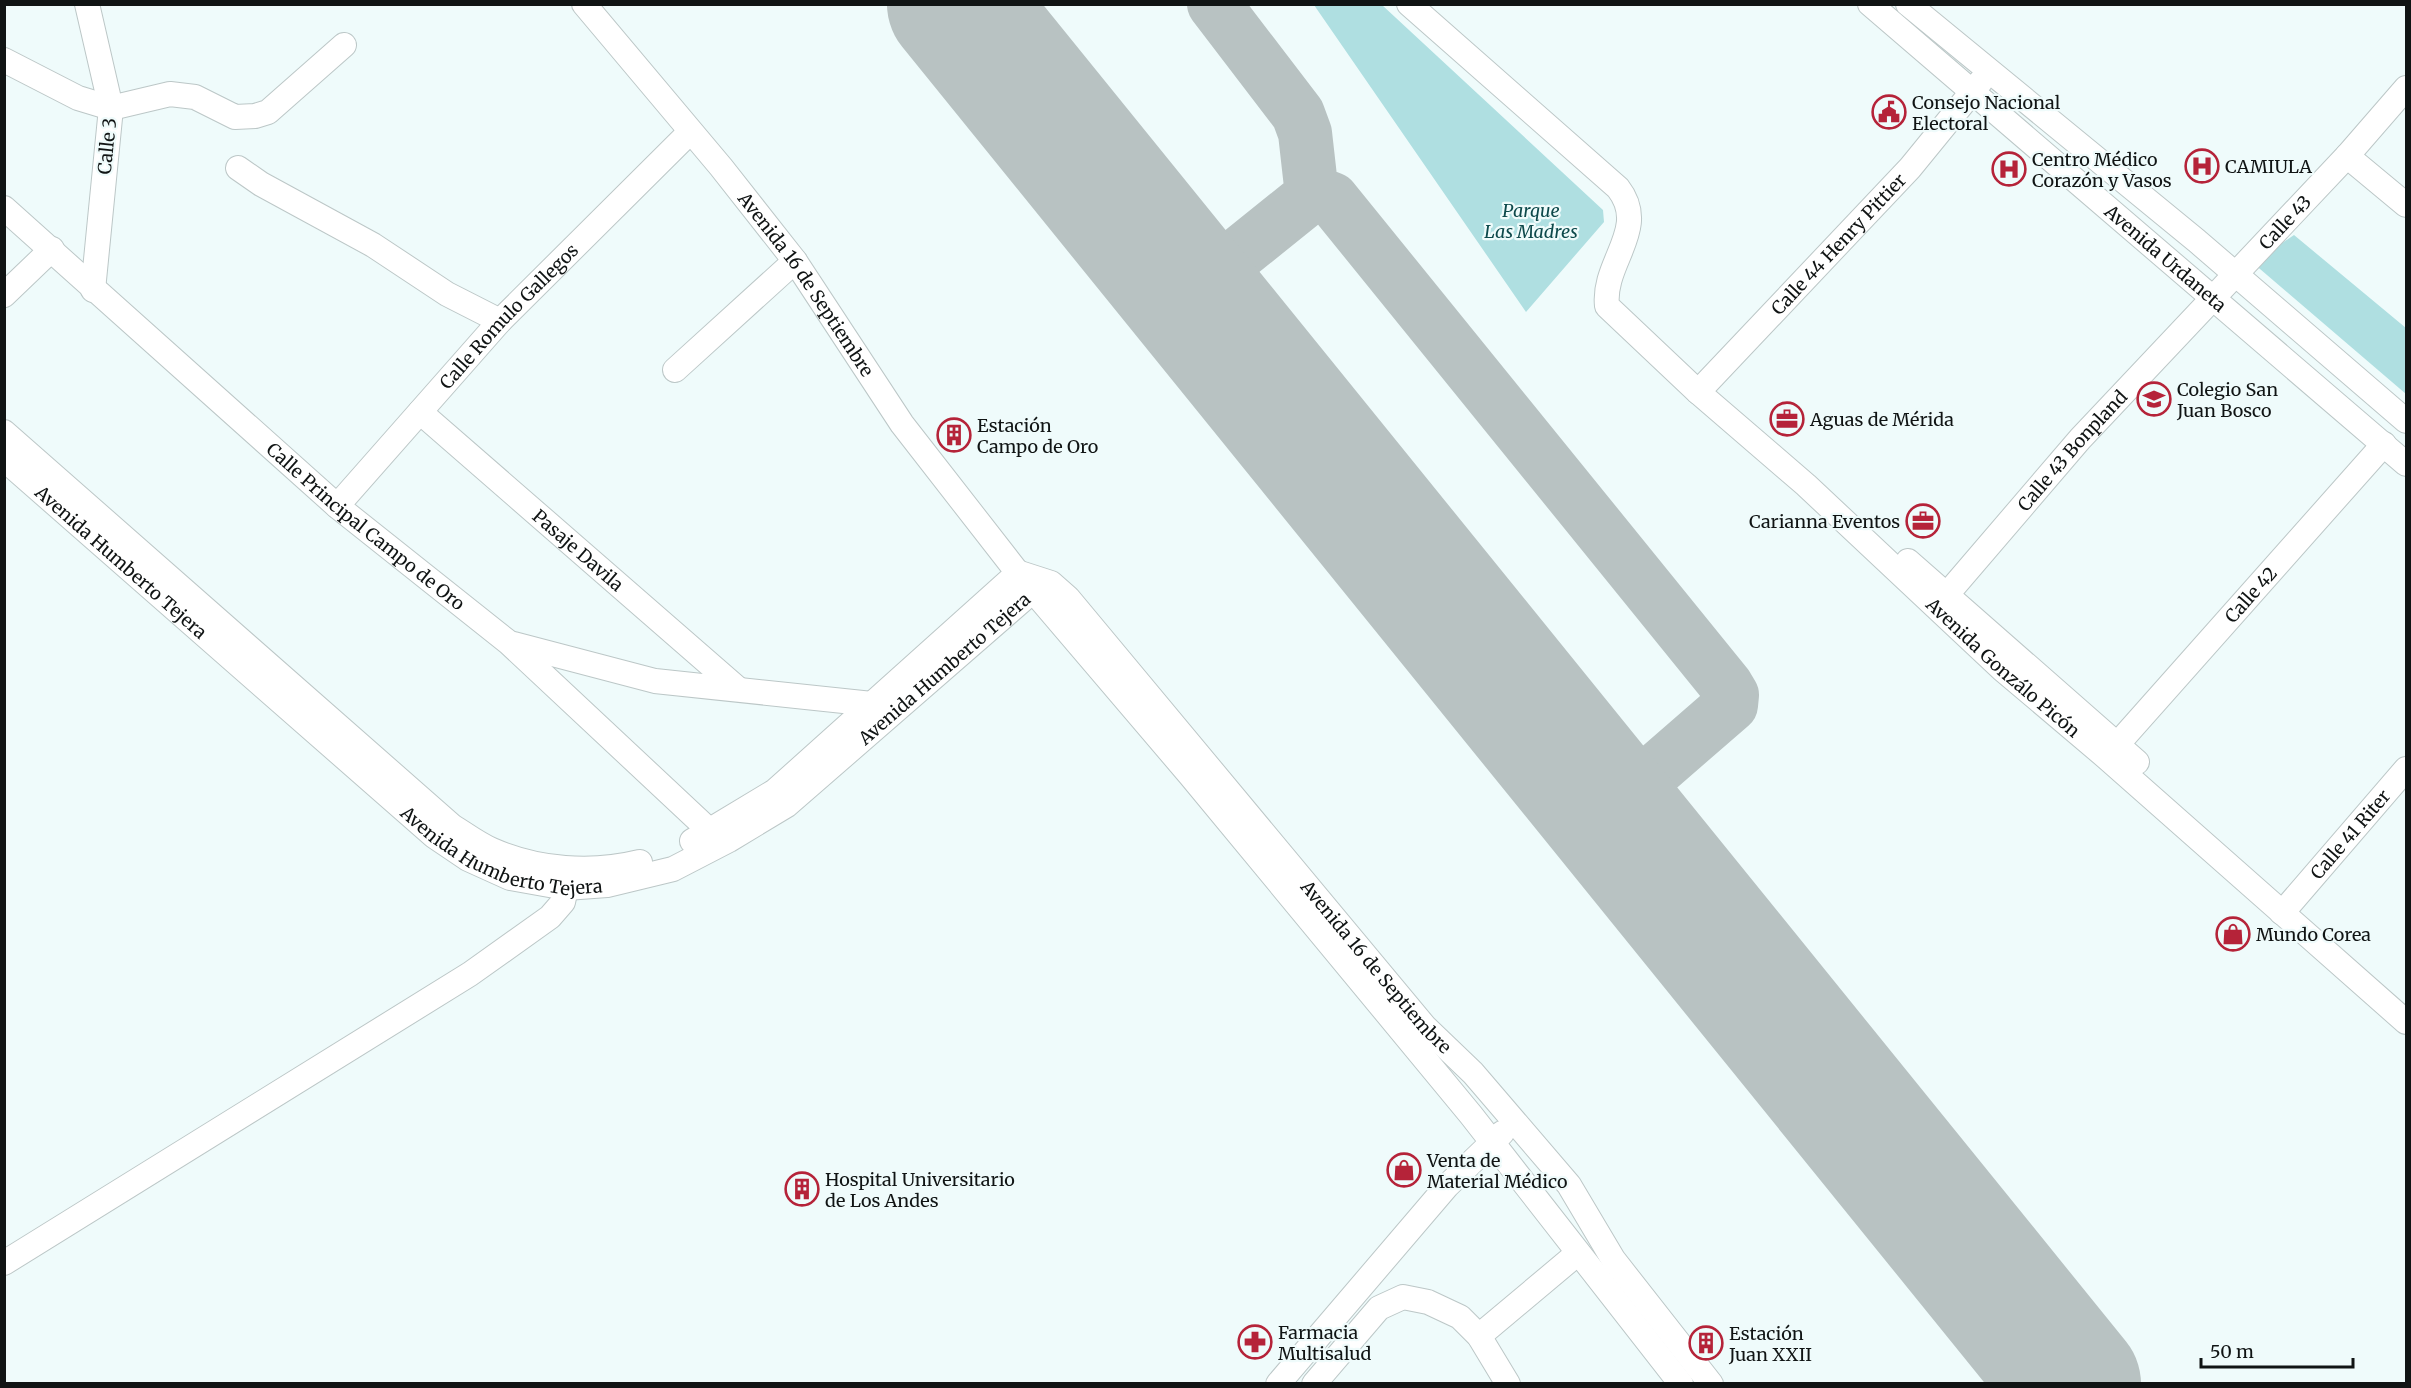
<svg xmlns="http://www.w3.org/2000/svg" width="2411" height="1388" font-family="Merriweather,serif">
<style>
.green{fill:#afdfe1}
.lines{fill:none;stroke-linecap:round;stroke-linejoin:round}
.taxiway{stroke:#b8c2c2;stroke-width:54}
.runway{stroke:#b8c2c2;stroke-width:136}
.minor-casing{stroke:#bcc7c7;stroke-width:26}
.minor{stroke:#fff;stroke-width:24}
.labels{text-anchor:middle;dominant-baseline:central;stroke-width:4.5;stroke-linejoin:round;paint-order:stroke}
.poi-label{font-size:18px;fill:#101414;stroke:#effbfb;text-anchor:start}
.street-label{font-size:18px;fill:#101414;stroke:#effbfb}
.park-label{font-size:18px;font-style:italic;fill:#0d494b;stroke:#effbfb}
</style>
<rect width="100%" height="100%" fill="#effbfb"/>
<path class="green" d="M 1314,5 L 1382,5 L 1603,210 L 1604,222 L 1526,312 Z
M 2294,235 L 2406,328 L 2406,394 L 2253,263 Z"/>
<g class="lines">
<path class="taxiway" d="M 1214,4 L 1298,114 L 1305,133 L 1312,195
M 1189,294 L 1312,195 L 1322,195 L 1332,199 L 1726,685 L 1732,695 L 1731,705 L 1609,811"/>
<path class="runway" d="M 955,4 L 2073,1384"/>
<g class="minor-casing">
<g id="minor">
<path d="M 87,4 L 111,108 L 93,290"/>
<path id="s1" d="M 584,4 L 721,167 L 795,261 L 902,424 L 1018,573 L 1190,775 L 1471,1115 L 1681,1384"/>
<path id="s2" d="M 1409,4 L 1618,188 C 1650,229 1602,262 1607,306 L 1698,392 L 1806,485 L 2002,669 L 2106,757 L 2406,1022"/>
<path id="s3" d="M 1870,4 L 2406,464"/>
<path d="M 1908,4 L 2197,241 L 2406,421"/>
<path d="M 4,60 L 78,98 L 111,108 L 170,94 L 195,97 L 235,117 L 255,116 L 268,112 L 344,45"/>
<path d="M 2347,156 L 2406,205"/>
<path d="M 238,168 L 261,184 L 373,245 L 447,294 L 500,321"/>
<path id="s4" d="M 4,208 L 337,506 L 508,642 L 711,832 L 725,838"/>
<path d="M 4,295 L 52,249"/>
<path d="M 675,370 L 795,261"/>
<path id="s5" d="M 1698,392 L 1910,168 L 1981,81"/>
<path id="s6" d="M 420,412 L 737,688"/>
<path d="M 4,432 L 452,826 C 465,834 478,844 492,850 C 538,870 591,874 640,862"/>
<path id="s7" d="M 4,459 L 434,836 L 468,859 L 510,878 L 566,888 L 607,885 L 673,869 L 729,840 L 787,805 L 1034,590"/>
<path id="s8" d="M 337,506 L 500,321 L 690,132"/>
<path d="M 1908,561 L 2137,762"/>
<path id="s9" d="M 1020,573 L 1051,583 L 1068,598 L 1425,1027 L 1473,1073 L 1569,1185 L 1613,1259 L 1711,1384"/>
<path id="s10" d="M 1937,606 L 2080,439 L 2347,156 L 2406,88"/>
<path d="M 514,644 L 655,681 L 872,704"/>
<path id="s11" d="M 2107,756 L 2384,444"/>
<path d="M 692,841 L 775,791 L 1018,573"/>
<path id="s12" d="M 2282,913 L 2406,769"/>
<path d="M 4,1263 L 470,974 L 550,917 L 563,902 L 566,888"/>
<path d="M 1479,1336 L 1578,1253"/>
<path d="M 1278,1384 L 1447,1186 L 1502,1133"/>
<path d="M 1314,1384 L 1379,1308 L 1403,1297 L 1428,1302 L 1460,1317 L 1479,1336 L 1508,1384"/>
</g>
</g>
<use href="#minor" class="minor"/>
</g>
<defs>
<g id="civic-ring" transform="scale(1.725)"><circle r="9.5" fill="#effbfb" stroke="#b52339" stroke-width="1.5"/><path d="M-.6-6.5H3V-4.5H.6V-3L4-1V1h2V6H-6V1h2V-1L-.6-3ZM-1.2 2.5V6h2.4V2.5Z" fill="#b52339"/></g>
<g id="hospital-ring" transform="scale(1.725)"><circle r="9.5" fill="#effbfb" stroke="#b52339" stroke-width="1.5"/><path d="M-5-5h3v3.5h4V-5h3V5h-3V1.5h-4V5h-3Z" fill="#b52339"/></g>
<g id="school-ring" transform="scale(1.725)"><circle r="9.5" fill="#effbfb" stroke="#b52339" stroke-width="1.5"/><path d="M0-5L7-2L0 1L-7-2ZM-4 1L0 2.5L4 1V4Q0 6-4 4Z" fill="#b52339"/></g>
<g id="office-ring" transform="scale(1.725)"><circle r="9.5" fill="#effbfb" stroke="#b52339" stroke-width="1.5"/><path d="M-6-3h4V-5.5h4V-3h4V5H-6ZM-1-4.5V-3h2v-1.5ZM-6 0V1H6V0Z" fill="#b52339"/></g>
<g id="building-ring" transform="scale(1.725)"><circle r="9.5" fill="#effbfb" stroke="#b52339" stroke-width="1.5"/><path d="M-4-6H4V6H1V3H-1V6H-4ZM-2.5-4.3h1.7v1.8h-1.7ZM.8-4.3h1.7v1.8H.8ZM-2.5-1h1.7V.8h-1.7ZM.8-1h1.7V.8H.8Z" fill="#b52339"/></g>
<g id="shop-ring" transform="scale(1.725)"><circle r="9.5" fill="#effbfb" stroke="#b52339" stroke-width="1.5"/><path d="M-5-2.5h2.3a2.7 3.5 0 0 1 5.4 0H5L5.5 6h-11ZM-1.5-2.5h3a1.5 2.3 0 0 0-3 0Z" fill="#b52339"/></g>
<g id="pharmacy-ring" transform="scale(1.725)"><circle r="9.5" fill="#effbfb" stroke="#b52339" stroke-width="1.5"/><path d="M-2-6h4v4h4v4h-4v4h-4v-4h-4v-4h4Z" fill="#b52339"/></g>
</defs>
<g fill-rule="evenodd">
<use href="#civic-ring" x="1889" y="112"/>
<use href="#hospital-ring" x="2202" y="166"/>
<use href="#hospital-ring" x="2009" y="169"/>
<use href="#school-ring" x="2154" y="399"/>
<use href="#office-ring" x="1787" y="419"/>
<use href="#building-ring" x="954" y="435"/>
<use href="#office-ring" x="1923" y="521"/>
<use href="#shop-ring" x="2233" y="934"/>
<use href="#shop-ring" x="1404" y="1170"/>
<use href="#building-ring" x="802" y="1189"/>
<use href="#pharmacy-ring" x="1255" y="1342"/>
<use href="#building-ring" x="1706" y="1343"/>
</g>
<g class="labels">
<g class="poi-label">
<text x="1912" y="102">Consejo Nacional<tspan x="1912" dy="21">Electoral</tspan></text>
<text x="2032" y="159">Centro Médico<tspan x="2032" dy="21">Corazón y Vasos</tspan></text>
<text x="2225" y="166">CAMIULA</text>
<text x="2177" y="389">Colegio San<tspan x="2177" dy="21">Juan Bosco</tspan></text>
<text x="1810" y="419">Aguas de Mérida</text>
<text x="977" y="425">Estación<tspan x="977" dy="21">Campo de Oro</tspan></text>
<text x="1900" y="521" text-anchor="end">Carianna Eventos</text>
<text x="2256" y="934">Mundo Corea</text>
<text x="1427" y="1160">Venta de<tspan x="1427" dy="21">Material Médico</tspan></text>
<text x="825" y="1179">Hospital Universitario<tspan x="825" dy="21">de Los Andes</tspan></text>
<text x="1278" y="1332">Farmacia<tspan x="1278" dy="21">Multisalud</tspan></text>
<text x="1729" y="1333">Estación<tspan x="1729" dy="21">Juan XXII</tspan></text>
</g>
<g class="street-label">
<text transform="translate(107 146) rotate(-84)">Calle 3</text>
<text stroke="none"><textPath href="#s10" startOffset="518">Calle 43</textPath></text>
<text stroke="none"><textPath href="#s5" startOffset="204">Calle 44 Henry Pittier</textPath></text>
<text stroke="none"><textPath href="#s3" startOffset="390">Avenida Urdaneta</textPath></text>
<text stroke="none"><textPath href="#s1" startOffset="358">Avenida 16 de Septiembre</textPath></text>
<text stroke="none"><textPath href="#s8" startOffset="256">Calle Romulo Gallegos</textPath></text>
<text stroke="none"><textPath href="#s10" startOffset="206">Calle 43 Bonpland</textPath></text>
<text stroke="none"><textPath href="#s4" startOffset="482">Calle Principal Campo de Oro</textPath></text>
<text stroke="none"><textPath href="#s6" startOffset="210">Pasaje Davila</textPath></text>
<text stroke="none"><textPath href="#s7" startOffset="156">Avenida Humberto Tejera</textPath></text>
<text stroke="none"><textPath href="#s11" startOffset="216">Calle 42</textPath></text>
<text stroke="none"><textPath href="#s2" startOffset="939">Avenida Gonzálo Picón</textPath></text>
<text stroke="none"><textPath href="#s7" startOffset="1164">Avenida Humberto Tejera</textPath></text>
<text stroke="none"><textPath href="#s12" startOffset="104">Calle 41 Riter</textPath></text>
<text stroke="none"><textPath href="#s7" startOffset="642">Avenida Humberto Tejera</textPath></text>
<text stroke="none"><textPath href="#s9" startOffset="536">Avenida 16 de Septiembre</textPath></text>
</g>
<g class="park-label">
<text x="1531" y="210">Parque<tspan x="1531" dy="21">Las Madres</tspan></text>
</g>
</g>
<rect width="2411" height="1388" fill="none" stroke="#101414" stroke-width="12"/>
<path d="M2201 1358v9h152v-9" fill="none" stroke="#101414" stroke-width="3"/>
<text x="2210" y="1358" font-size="18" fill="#101414" stroke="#effbfb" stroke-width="4.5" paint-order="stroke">50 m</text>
</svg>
